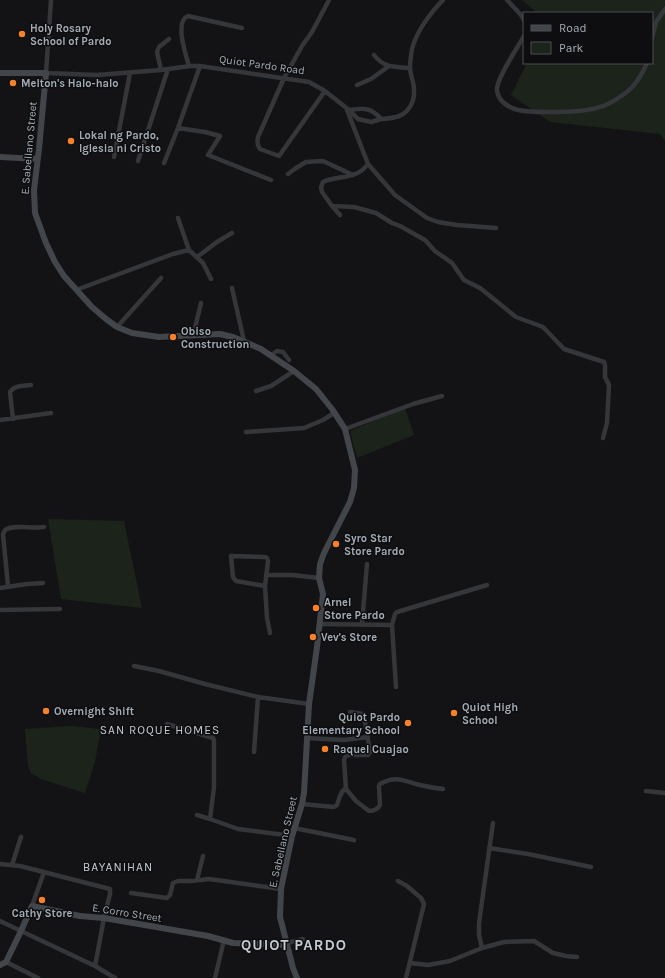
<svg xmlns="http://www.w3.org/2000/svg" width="665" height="978" font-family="Karla,sans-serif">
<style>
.green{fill:#1c231b}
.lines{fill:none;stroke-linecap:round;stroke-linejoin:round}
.street{stroke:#34363a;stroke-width:4.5}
.secondary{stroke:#42464a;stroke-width:6}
.poi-dot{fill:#f78129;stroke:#0e0e10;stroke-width:1.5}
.labels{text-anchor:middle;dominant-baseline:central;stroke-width:3;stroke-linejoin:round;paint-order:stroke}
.poi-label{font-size:11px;font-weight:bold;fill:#a4aeb6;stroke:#0e0e10;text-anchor:start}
.street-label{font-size:11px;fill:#a4aeb6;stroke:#0e0e10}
.neighbourhood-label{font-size:12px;letter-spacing:1px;fill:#c5cbd2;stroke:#0e0e10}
.district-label{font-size:15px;font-weight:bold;letter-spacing:1px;fill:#c5cbd2;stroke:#0e0e10}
</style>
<rect width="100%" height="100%" fill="#131315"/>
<path class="green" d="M 522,0 L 665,0 L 665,141 L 660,134 L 550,122 L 511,95 L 527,63 L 652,63 L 652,13 L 537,13 Z
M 405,408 L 414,435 L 357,458 L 350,431 Z
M 48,519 L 124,521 L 142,608 L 61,599 Z
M 70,726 L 101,729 L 95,762 L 85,793 L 41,779 L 31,773 L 28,766 L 25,729 Z"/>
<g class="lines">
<path class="street" d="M 51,0 L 46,73 L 97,75 L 161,70 L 190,66 L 200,66 L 309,82 L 325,91 L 349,110 L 358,119 L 371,122 L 381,119
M 507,0 L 521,15 L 524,20
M 524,36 C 518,47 496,79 497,90 C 498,101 508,107 518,110 C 528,112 538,112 548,112 C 567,112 591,112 608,104 C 629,93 638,84 647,63
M 652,38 L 656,22 L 665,9
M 374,55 C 384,68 394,67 410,68
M 189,66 C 186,55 174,21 188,16 L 242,28
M 161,70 L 157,52 L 159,47 L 169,39
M 357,85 L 371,79 L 389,66
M 325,91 L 279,156 L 260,149 C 257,145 257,141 258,137 L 284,78 L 302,46 L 312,32 L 329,0
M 347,110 L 368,164 L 395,195 L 427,218 L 438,222 L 457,225 L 496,228
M 349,110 C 363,108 371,107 381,119 C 386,119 391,118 396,117 C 409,114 415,101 414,89 C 414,82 410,75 410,67 C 410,62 411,55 412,49 C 416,32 431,12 443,0
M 178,128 L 205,132 L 220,136 L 208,155 L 271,180
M 114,157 L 130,73
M 138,161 L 168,69
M 164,163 L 178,128 L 200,66
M 288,174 L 296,168 L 306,162 L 323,161 L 353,175
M 332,206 L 354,207 L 376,213 L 392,223 L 400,226 L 425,240 L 435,251 L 452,263 L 464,280 L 480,288 L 516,317 L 543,327 L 564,349 L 604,362 L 605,365 L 605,377 L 609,385 L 607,423 L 603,438
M 340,215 L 332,206 L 322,192 L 321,187 L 323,182 C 335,176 350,179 361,171 C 364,169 366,166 368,164
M 178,218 L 189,250 L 203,263 L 211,279
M 197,257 L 217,242 L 232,233
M 232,288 L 244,341
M 76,290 L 173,254 L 189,250
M 117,327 L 161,278
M 193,336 L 201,303
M 271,355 L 277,351 L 283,352 L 289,360
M 256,391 L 271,386 L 294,371
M 13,419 L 10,392 C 14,385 24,386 31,385
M 0,420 L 51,413
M 345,429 L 413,404 L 442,396
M 246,432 L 304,428 L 323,420 L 334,413
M 266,575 L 292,575 L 319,578
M 8,586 L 3,534 L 5,530 C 14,524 32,529 44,527
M 265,586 L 236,581 L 233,577 L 231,556 L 265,557 L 267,558 L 268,561 L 265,586 L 267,618 L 270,633
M 0,588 L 27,584 L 43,583
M 0,610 L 60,609
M 320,624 L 392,625
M 362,624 L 367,564
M 134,666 L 159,671 L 205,684 L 258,697 L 309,704
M 396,687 L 392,625 L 395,614 L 397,612 L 487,585
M 350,712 L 363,714 L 364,716 L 370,752 L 368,755 L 348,755 L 345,757 L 344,760 L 346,789 L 356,801 L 369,811 C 374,811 378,809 380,805 L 379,786 L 380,784 C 397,775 403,781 420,785 C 428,787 435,788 443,789
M 167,724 L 213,738 L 214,740 L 214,787 L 210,819
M 307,738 L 344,740 L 368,737
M 254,752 L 258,697
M 646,791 L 665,793
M 302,804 L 334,807 L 337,805 C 339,800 340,791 346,789
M 197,815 L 210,819 L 238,829 L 292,836
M 294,828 L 354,840
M 489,848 L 528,854 L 591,867
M 0,864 L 20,866 L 110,889 L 110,894 L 104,918 L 95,966
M 12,865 L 21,837
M 197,880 L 203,856
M 398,881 L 407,886 L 421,898 L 424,904 L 406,978
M 131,893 L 167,898 L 170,895 L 173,883 L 178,881 L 191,881 L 209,879 L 281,889
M 32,906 L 44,872
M 0,921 L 95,966 L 115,978
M 287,943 L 303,939
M 482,948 L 479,935 L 479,923 L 493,823
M 6,962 L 38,978
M 410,963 L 428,965 L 450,961 L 482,948 L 504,942 L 534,941 L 553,953 L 566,956 L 577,957
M 215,978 L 224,940"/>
<path class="secondary" d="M 0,73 L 46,73 L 39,149 L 34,190 L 35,213 L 46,243 L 55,262 L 64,276 L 92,307 L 106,319 L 117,327 L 132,333 L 159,337 L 220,334 L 233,337 L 261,349 L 294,371 L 316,389 L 332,409 L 345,429 L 355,470 L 354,488 L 350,502 L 324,553 L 320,564 L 319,578 L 323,594 L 317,647 L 309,704 L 304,793 L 302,804 L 292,836 L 281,889 L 280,917 L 293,968 L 297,978
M 0,157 L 37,159
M 0,965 L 6,962 L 21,931 L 32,906 L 80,916 L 104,918 L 208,936 L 233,943 L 287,945"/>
</g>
<g class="poi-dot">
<circle cx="22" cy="34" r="4"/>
<circle cx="13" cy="83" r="4"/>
<circle cx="71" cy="141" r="4"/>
<circle cx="173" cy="337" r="4"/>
<circle cx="336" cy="544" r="4"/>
<circle cx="316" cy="608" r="4"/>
<circle cx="313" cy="637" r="4"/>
<circle cx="46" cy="711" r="4"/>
<circle cx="454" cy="713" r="4"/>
<circle cx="408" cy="723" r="4"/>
<circle cx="325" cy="749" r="4"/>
<circle cx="42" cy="900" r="4"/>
</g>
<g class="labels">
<g class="poi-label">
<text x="30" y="28">Holy Rosary<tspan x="30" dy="13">School of Pardo</tspan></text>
<text x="21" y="83">Melton's Halo-halo</text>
<text x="79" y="135">Lokal ng Pardo,<tspan x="79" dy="13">Iglesia ni Cristo</tspan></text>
<text x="181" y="331">Obiso<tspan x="181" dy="13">Construction</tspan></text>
<text x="344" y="538">Syro Star<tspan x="344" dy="13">Store Pardo</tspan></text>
<text x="324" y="602">Arnel<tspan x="324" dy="13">Store Pardo</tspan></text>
<text x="321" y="637">Vev's Store</text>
<text x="462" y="707">Quiot High<tspan x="462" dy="13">School</tspan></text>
<text x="54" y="711">Overnight Shift</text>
<text x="400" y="717" text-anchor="end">Quiot Pardo<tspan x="400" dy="13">Elementary School</tspan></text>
<text x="333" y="749">Raquel Cuajao</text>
<text x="42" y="913" text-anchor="middle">Cathy Store</text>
</g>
<g class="street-label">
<text transform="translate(262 65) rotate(8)">Quiot Pardo Road</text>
<text transform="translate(29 148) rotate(-85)">E. Sabellano Street</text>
<text transform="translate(283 842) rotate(-77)">E. Sabellano Street</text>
<text transform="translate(127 913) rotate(9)">E. Corro Street</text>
</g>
<g class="neighbourhood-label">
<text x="160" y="730">SAN ROQUE HOMES</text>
<text x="118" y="867">BAYANIHAN</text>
</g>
<g class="district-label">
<text x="294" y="945">QUIOT PARDO</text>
</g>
</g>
<rect x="523" y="12" width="130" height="52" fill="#0e0e10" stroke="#4a4e52"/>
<rect x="531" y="25" width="20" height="6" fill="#42464a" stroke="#4a4e52"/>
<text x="559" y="32" font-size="12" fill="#a4aeb6">Road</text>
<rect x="531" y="42" width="20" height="12" fill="#1c231b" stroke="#4a4e52"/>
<text x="559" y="52" font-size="12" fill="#a4aeb6">Park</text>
</svg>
